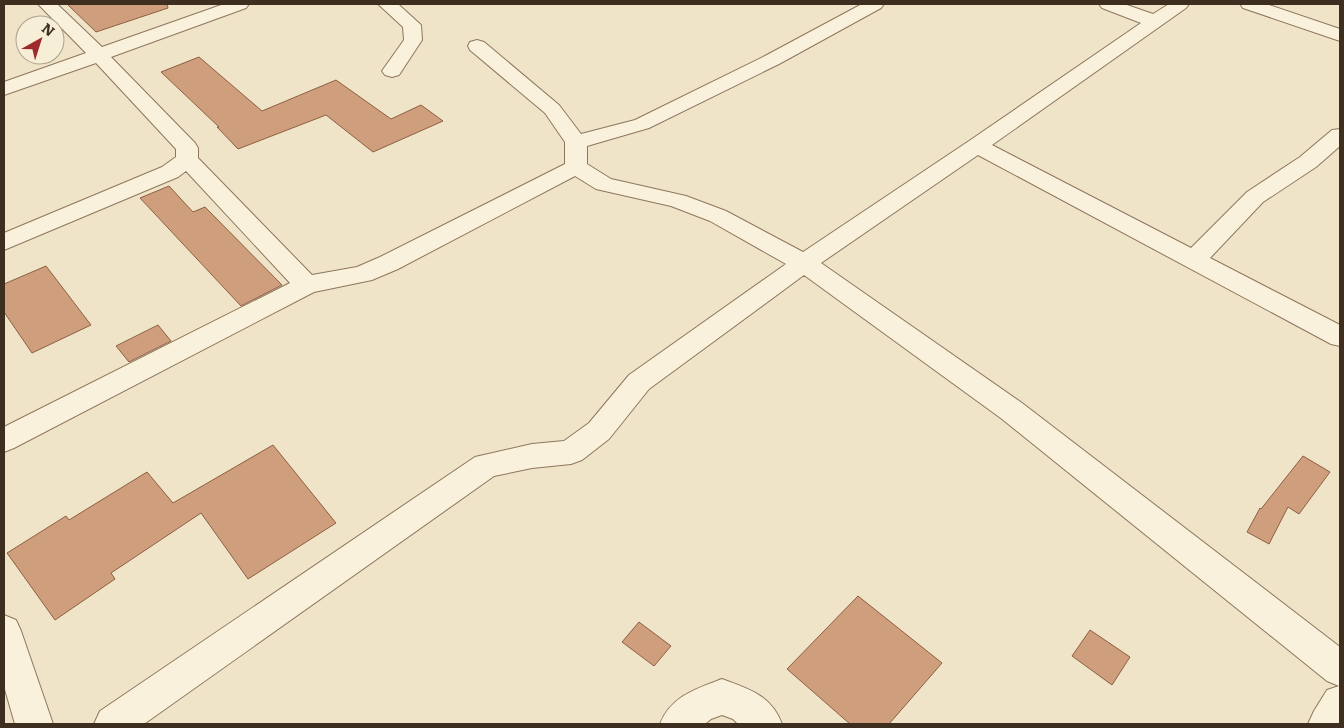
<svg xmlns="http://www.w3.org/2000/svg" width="1344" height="728" font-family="Literata,serif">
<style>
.building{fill:#cf9f7d;stroke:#8d5f41}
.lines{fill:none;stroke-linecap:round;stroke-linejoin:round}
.minor-casing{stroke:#8d765c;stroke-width:2}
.minor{fill:#faf1dc;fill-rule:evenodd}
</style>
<rect width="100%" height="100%" fill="#f0e4c8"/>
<path class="building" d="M 67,4 L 167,4 L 168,8 L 96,32 Z
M 199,57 L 262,111 L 336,80 L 391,119 L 421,105 L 443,121 L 373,152 L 326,115 L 238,149 L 217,127 L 219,127 L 161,72 Z
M 169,186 L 193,212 L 205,207 L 282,285 L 241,306 L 140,198 Z
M 46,266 L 91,325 L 32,353 L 4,312 L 4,284 Z
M 158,325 L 171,341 L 129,362 L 116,346 Z
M 273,445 L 336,523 L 248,579 L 201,513 L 111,573 L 115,579 L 55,620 L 7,553 L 66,516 L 69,520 L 147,472 L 173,503 Z
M 1303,456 L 1330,472 L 1299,514 L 1288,507 L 1269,544 L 1247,532 L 1260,508 L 1261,509 Z
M 858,596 L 942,663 L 889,724 L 850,724 L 787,669 Z
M 639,622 L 671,646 L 654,666 L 622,642 Z
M 1090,630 L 1130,657 L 1112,685 L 1072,656 Z"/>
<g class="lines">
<g class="minor-casing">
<path id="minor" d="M 38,4 L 57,4 L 102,47 L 224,4 L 249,4 L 246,8 L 111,57 L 195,143 L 198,148 L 198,158 L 312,275 L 357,267 L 380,257 L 565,164 L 565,142 L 545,113 L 470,50 L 468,46 L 470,42 L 477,40 L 484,42 L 559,105 L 581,134 L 635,120 L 765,56 L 862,4 L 884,4 L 881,8 L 779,64 L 649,128 L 587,146 L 587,164 L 611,179 L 686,196 L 726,211 L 803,252 L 969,141 L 1141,23 L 1102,8 L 1099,4 L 1124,4 L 1153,14 L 1169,4 L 1189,4 L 1186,8 L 992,145 L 1191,248 L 1247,192 L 1300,157 L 1332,130 L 1340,129 L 1340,146 L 1316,167 L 1263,202 L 1210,258 L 1340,325 L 1340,346 L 1331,344 L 978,155 L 821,263 L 1022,403 L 1340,647 L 1340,724 L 1308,724 L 1314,711 L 1327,690 L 1339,686 L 1327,681 L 1002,419 L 804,275 L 649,389 L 609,439 L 582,460 L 571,464 L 532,468 L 494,476 L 144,724 L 94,724 L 100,711 L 475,457 L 532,444 L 564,441 L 589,423 L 629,375 L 786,264 L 710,221 L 671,206 L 596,189 L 575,176 L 398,269 L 372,280 L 314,292 L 14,448 L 4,452 L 4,427 L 290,283 L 186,171 L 178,177 L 4,250 L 4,233 L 162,167 L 176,157 L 176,149 L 96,63 L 4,95 L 4,82 L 86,53 Z
M 378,4 L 398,4 L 421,25 L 422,40 L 399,75 L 392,77 L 385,75 L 382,71 L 404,40 L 403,27 Z
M 1240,4 L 1266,4 L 1340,29 L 1340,41 L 1243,8 Z
M 4,615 L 16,620 L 21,631 L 53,724 L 15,724 L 4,686 Z
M 722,679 C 749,689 771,695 782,724 L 738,724 L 733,719 L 722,715 L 711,719 L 705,724 L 660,724 C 671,696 696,689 722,679 Z"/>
</g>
<use href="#minor" class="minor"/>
</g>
<rect width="1344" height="728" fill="none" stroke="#3d2e20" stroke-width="10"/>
<g transform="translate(40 40) rotate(39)"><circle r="24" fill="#f7eed8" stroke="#ada18e"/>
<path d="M0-4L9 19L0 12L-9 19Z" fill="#9e2a2b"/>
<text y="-8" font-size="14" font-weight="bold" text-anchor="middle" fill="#3d2e20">N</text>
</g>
</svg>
